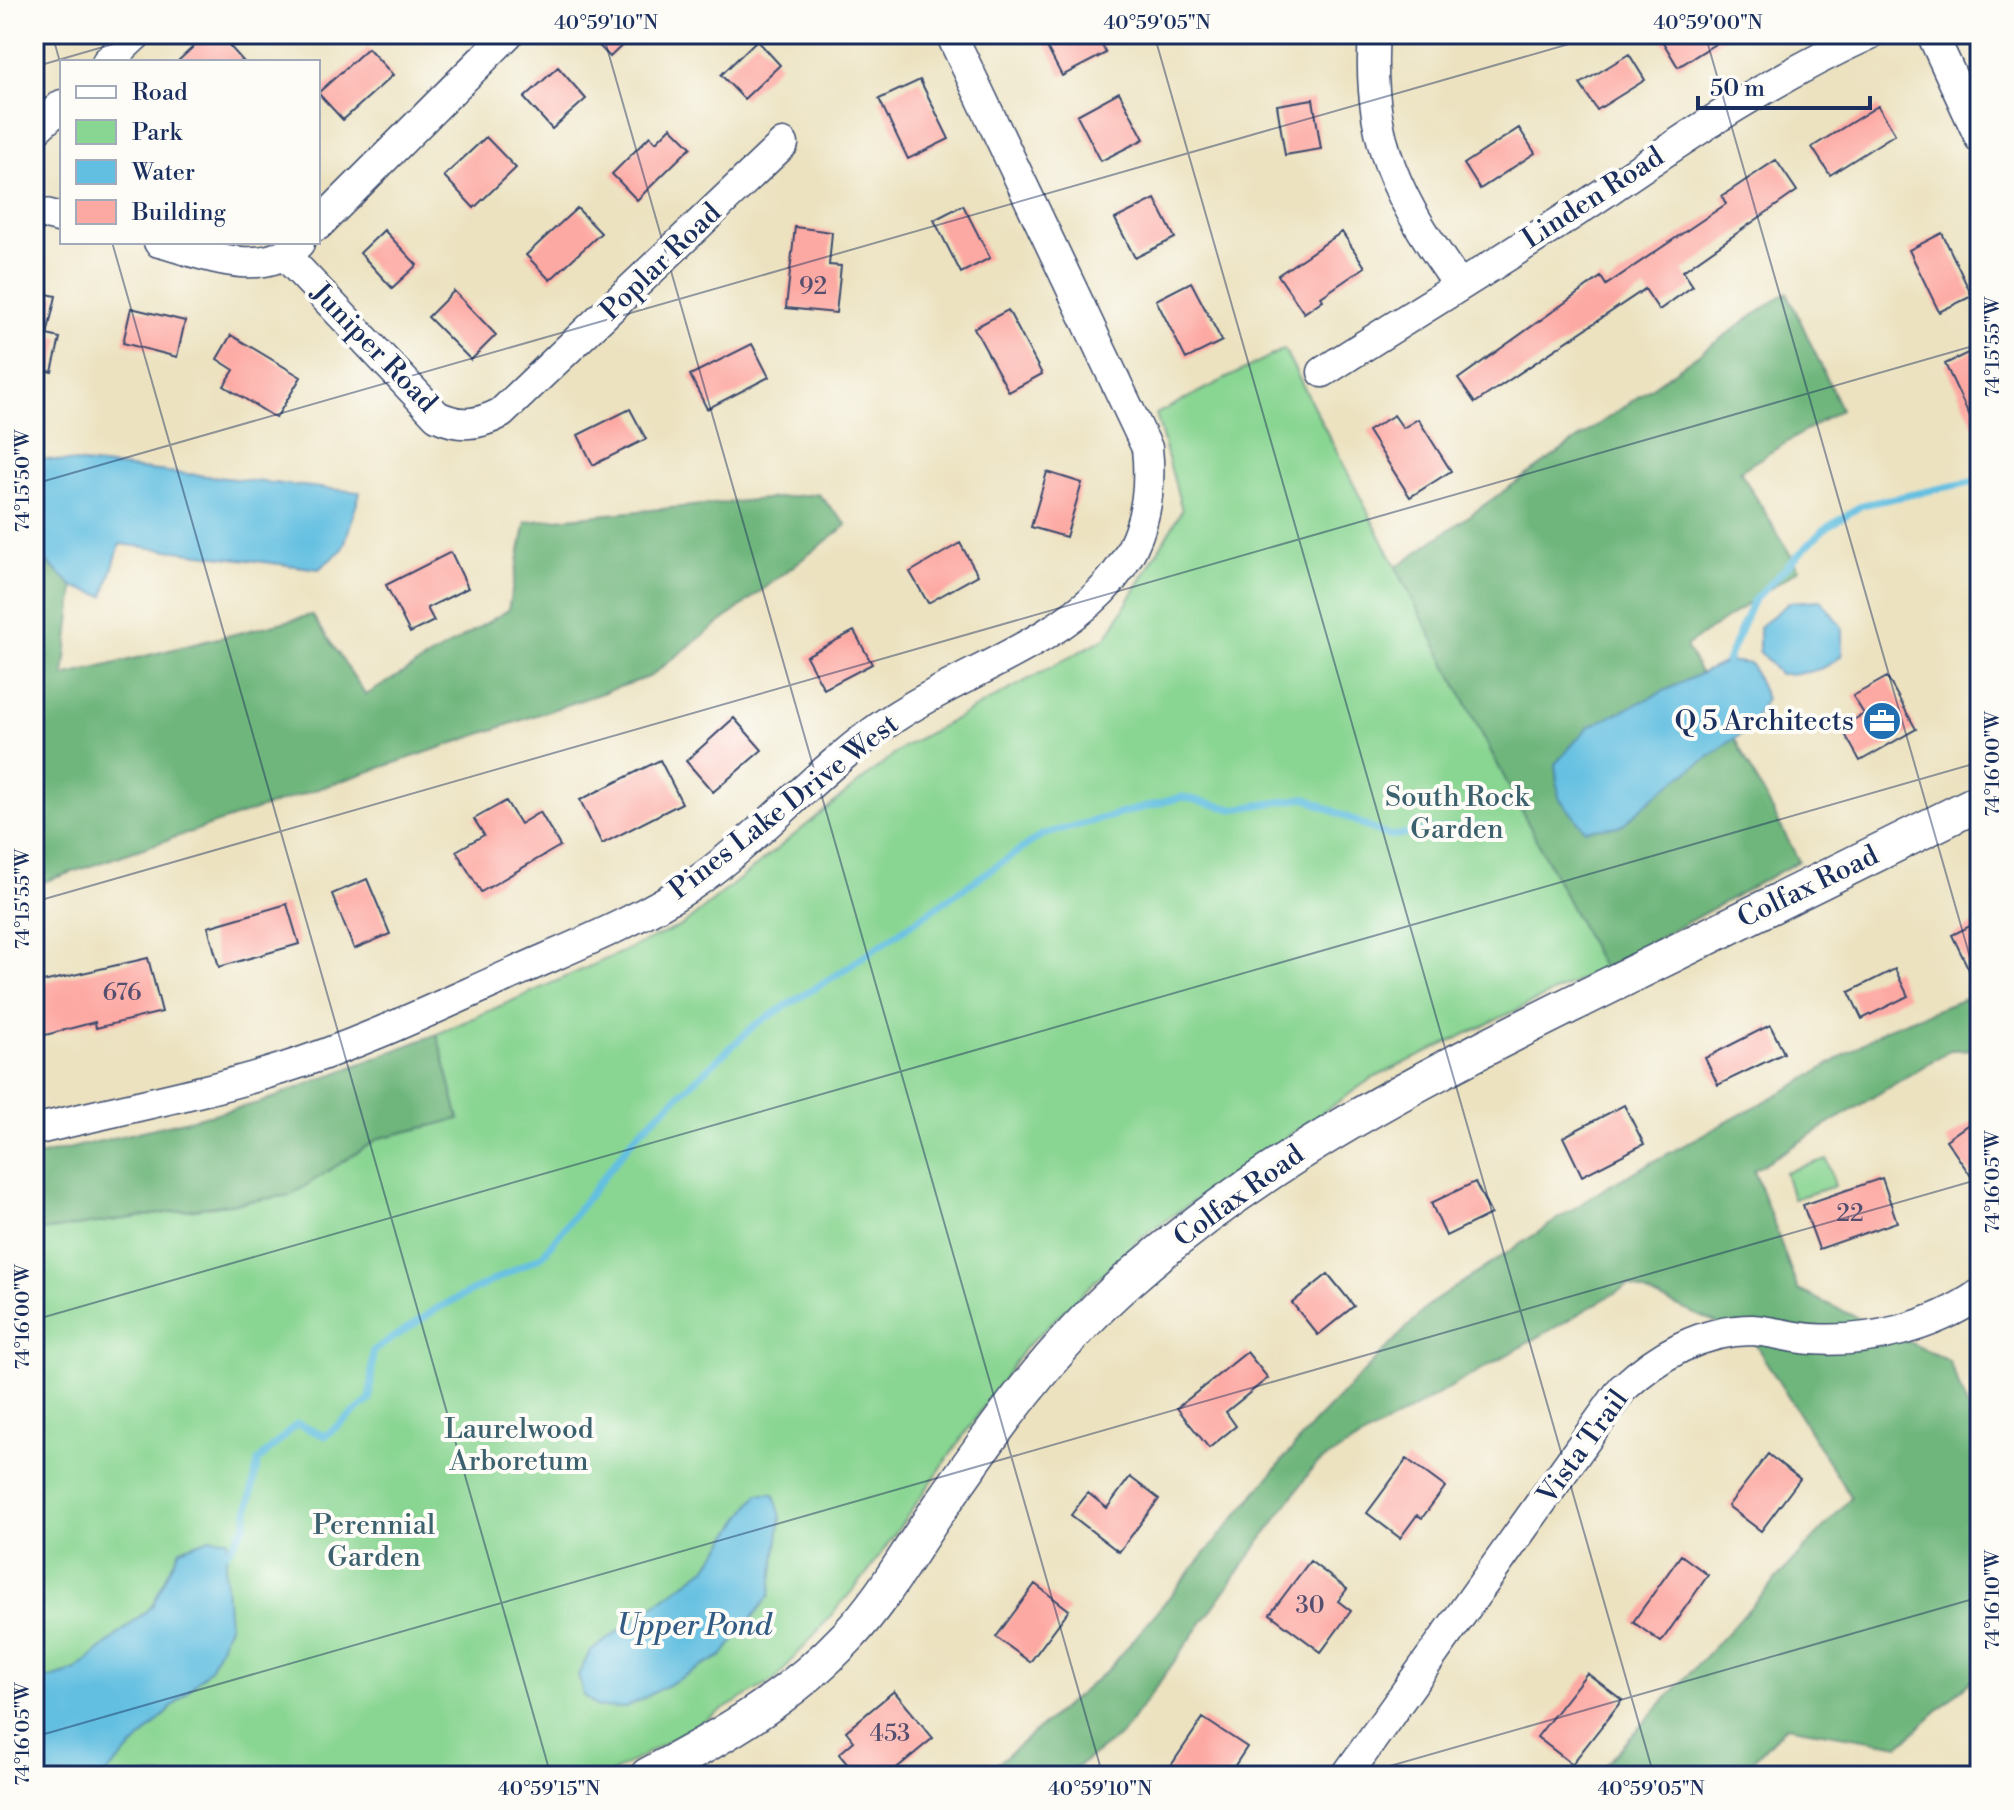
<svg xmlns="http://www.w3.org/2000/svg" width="2014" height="1810" font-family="'Libre Bodoni',serif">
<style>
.green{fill:#89d592;stroke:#528278;stroke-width:2}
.forest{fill:#6eb67c;stroke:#44726d;stroke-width:2}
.water{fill:#63bfe1;stroke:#3f77a0;stroke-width:2}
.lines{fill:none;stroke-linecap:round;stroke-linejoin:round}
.stream{stroke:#63bfe1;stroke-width:7}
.building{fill:#fda9a3}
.minor-casing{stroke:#3a4a6d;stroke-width:33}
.major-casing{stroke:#3a4a6d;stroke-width:39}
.minor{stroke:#fff;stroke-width:30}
.major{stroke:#fff;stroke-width:36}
.ticks{fill:none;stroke:#1b2f5e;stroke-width:2;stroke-opacity:0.45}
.labels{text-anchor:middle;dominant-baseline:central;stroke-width:8;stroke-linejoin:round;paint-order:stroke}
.number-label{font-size:24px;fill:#544e6f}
.street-label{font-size:28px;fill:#1b2f5e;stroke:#fdfcf7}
.poi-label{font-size:28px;fill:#1b2f5e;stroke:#fdfcf7;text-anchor:end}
.park-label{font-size:28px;fill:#3c616e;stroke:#fdfcf7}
.water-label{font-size:30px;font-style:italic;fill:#315a85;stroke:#fdfcf7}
.neatline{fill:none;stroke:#1b2f5e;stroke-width:3}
.ticks-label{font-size:20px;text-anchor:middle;fill:#1b2f5e}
</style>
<rect width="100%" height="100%" fill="#fdfcf7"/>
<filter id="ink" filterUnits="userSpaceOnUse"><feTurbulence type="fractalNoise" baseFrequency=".0125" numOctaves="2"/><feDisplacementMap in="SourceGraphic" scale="16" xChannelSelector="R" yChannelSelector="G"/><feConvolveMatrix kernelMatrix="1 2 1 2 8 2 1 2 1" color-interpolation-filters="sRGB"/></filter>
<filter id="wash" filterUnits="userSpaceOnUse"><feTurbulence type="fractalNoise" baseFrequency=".006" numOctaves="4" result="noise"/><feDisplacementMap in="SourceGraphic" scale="32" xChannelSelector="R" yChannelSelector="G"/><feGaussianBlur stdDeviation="1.8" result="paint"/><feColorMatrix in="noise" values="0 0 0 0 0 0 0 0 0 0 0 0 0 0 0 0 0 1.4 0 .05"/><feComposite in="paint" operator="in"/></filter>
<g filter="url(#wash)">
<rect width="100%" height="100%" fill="#ece2c0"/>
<path class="green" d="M 1284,349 L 1603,969 L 1371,1079 L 1140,1238 L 1025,1348 L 866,1575 L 776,1679 L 607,1776 L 34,1776 L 34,1232 L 291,1195 L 379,1138 L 459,1119 L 437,1034 L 683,925 L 903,747 L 1107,637 L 1182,510 L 1156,414 Z
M 1827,1159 L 1835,1186 L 1793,1199 L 1785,1172 Z"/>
<path class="forest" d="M 1787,292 L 1841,409 L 1740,471 L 1799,569 L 1686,646 L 1799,861 L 1603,969 L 1396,567 Z
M 818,494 L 847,525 L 649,677 L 34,885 L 34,550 L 74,587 L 64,676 L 312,615 L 366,695 L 508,610 L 526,522 Z
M 1980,993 L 1980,1049 L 1950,1050 L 1754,1170 L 1798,1290 L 1949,1361 L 1980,1439 L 1980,1672 L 1900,1745 L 1786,1726 L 1739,1776 L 1595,1776 L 1851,1498 L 1752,1339 L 1629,1285 L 1315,1465 L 1123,1733 L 1065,1776 L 983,1776 L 1111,1667 L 1313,1424 L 1430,1304 L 1608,1186 L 1801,1082 L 1886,1029 Z
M 437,1034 L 459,1119 L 380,1138 L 291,1195 L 34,1232 L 34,1157 L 259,1103 Z"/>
<path class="water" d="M 34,458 L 360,492 L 343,549 L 319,569 L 120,544 L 104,596 L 74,587 L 34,550 Z
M 1821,600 L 1842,627 L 1842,655 C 1825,672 1803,674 1779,674 L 1759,651 L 1759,627 L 1790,602 Z
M 1727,661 L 1751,664 L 1766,699 L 1748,729 L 1662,790 L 1621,826 L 1585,830 L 1559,798 L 1555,764 L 1588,727 Z
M 758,1494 L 774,1494 L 781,1517 L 770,1595 L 722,1656 L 625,1708 L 597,1707 L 583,1694 L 578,1675 L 590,1652 L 706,1568 Z
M 210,1538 L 228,1539 L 225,1574 L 229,1626 L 210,1669 L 104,1776 L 34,1776 L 34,1683 L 76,1670 L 152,1606 L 180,1549 Z"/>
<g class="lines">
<path class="stream" d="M 1727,661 L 1753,601 L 1822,531 L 1862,505 L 1980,480
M 1422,831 L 1484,826
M 227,1552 L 245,1526 L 258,1461 L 297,1424 L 325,1436 L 370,1400 L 373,1351 L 438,1308 L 542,1256 L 637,1134 L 755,1025 L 841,972 L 1042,835 L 1182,797 L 1233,809 L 1305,798 L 1388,836 L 1405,834"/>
</g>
<g id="blocks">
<path class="building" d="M 207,34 L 219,34 L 244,62 L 177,62 Z
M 588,34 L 634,34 L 610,57 Z
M 1040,34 L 1096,34 L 1106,53 L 1062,76 Z
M 1658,34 L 1731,34 L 1678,67 Z
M 757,40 L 780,65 L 744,99 L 721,75 Z
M 368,48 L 393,75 L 343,120 L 318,93 Z
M 1629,54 L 1645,80 L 1597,110 L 1580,84 Z
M 558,67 L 586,99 L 552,129 L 524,98 Z
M 920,80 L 949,139 L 908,159 L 879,99 Z
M 1119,92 L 1144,139 L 1101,161 L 1077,115 Z
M 1313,99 L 1321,149 L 1285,155 L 1277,105 Z
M 1878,106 L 1895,134 L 1830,175 L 1812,147 Z
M 671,127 L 691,147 L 637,200 L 612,174 L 650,136 L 656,142 Z
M 1519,128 L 1535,153 L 1480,189 L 1464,164 Z
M 486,137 L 516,168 L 474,208 L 444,176 Z
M 1776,160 L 1797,191 L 1683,271 L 1693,286 L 1659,310 L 1645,289 L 1475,403 L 1458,379 L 1601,277 L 1606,285 L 1726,204 L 1722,196 Z
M 1155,199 L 1175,238 L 1135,258 L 1115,219 Z
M 963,205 L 990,258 L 961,273 L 934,220 Z
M 577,208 L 601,233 L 550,280 L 526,255 Z
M 795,227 L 832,232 L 829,265 L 841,266 L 836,313 L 786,308 Z
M 384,230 L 417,265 L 392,288 L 360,253 Z
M 1342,232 L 1365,267 L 1321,297 L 1323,300 L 1304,313 L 1278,275 Z
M 1942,233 L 1972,296 L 1939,312 L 1909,250 Z
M 1191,282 L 1222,341 L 1186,359 L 1156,300 Z
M 34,291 L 56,296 L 47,335 L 60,338 L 52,372 L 34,368 Z
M 454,291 L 496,335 L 471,360 L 428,317 Z
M 131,308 L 185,321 L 177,357 L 123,343 Z
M 1008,310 L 1042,374 L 1009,392 L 974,328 Z
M 231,335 L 301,377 L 276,418 L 224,386 L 234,370 L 217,359 Z
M 752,344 L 769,377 L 707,409 L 690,375 Z
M 1980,347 L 1980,438 L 1945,364 Z
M 630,409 L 646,439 L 593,465 L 578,435 Z
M 1394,415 L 1403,428 L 1418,419 L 1451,471 L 1410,497 L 1368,431 Z
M 1047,472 L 1082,483 L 1066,537 L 1031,527 Z
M 960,543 L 978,575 L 928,603 L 910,572 Z
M 451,552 L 468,588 L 427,608 L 434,621 L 410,633 L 386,585 Z
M 854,631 L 872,664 L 824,689 L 806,656 Z
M 1887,677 L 1916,729 L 1860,761 L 1841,727 L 1864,714 L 1853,696 Z
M 734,718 L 762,750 L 713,792 L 686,761 Z
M 660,760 L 682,803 L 602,844 L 580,800 Z
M 506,801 L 520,824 L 540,812 L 560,846 L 481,892 L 456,851 L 484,835 L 474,819 Z
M 367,879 L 390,934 L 354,949 L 332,894 Z
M 287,904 L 299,944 L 219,967 L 208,927 Z
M 1980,921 L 1980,992 L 1952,935 Z
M 148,958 L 162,1012 L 96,1028 L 95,1022 L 34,1038 L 34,984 Z
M 1895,969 L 1908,996 L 1862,1019 L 1849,992 Z
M 1770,1025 L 1784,1053 L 1718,1085 L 1705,1058 Z
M 1624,1105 L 1644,1144 L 1582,1176 L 1563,1137 Z
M 1980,1116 L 1980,1189 L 1946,1140 Z
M 1882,1178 L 1897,1222 L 1819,1249 L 1803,1205 Z
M 1475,1182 L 1491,1214 L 1446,1236 L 1431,1203 Z
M 1328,1274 L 1354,1306 L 1318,1335 L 1292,1303 Z
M 1247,1352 L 1268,1378 L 1226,1412 L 1236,1426 L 1209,1448 L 1177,1408 Z
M 1768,1454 L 1800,1479 L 1761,1531 L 1728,1506 Z
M 1407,1459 L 1445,1487 L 1422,1518 L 1417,1515 L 1400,1538 L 1367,1513 Z
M 1130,1477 L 1159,1499 L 1119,1552 L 1071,1515 L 1088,1493 L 1107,1508 Z
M 1681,1555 L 1708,1575 L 1661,1642 L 1633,1622 Z
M 1310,1561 L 1347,1589 L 1338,1601 L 1351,1611 L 1321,1652 L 1270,1614 Z
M 1035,1584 L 1069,1610 L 1030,1662 L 996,1637 Z
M 1587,1673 L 1622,1700 L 1572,1764 L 1537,1737 Z
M 894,1691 L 933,1738 L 887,1776 L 857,1776 L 839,1754 L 854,1741 L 846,1731 Z
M 1203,1718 L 1247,1747 L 1228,1776 L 1164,1776 Z"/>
</g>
</g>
<g filter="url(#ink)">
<use href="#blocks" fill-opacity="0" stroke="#3a4a6d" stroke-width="2"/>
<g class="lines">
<g class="minor-casing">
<path id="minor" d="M 1374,34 C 1366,141 1399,201 1459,285
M 1932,34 L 1980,138
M 107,62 L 137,34
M 34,131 L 62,105
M 34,211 L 62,218
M 318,225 L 508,34
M 159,242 C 203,253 262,281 299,243
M 285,255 L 437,416 C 460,427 478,425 501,413 L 783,144
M 1323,372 C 1416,312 1512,255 1604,193 C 1690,134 1775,77 1870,34
M 34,1130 C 116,1110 201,1094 281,1069 C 361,1044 439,1006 516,972 C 574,946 636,922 689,887 C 763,837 820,765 895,717 C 1006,645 1165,616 1147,448 L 951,34
M 1346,1776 L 1622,1389 C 1657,1356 1702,1330 1752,1330 C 1772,1331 1792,1338 1812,1339 C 1869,1343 1933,1327 1980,1294"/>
</g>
<g class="major-casing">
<path id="major" d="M 648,1776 C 721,1737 790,1698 847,1637 C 882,1600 907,1555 936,1513 C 994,1429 1051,1348 1128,1280 C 1269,1155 1434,1072 1602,989 C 1728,927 1854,865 1980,802"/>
</g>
<use href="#minor" class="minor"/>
<use href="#major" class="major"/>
</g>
</g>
<path class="ticks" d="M 52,34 L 62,69M 603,34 L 1103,1776M 1154,34 L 1654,1776M 1705,34 L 1980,992M 34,67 L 148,34M 112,242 L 551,1776M 34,484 L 1604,34M 34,902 L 1980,344M 34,1320 L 1980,762M 34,1737 L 1980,1179M 1355,1776 L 1980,1597"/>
<defs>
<g id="office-disc" transform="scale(2)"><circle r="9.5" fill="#1f6fb2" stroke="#fdfcf7"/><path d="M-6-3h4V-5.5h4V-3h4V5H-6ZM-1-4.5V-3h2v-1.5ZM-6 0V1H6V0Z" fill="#fff"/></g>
</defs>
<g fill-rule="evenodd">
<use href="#office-disc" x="1882" y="721"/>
</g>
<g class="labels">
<g class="number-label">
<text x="813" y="287">92</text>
<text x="122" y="993">676</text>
<text x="1850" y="1214">22</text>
<text x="1310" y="1606">30</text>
<text x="890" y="1734">453</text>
</g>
<g class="street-label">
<text transform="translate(1593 198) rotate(-33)">Linden Road</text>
<text transform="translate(661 262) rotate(-44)">Poplar Road</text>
<text transform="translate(374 348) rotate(46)">Juniper Road</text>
<text transform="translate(784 807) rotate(-38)">Pines Lake Drive West</text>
<text transform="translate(1808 887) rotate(-26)">Colfax Road</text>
<text transform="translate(1239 1196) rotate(-36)">Colfax Road</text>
<text transform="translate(1583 1447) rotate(-54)">Vista Trail</text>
</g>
<g class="poi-label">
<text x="1854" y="721">Q 5 Architects</text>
</g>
<g class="park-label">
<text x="1457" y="797">South Rock<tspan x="1457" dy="32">Garden</tspan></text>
<text x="519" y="1429">Laurelwood<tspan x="519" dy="32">Arboretum</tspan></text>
<text x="374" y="1525">Perennial<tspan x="374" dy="32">Garden</tspan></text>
</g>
<g class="water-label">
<text x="694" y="1626">Upper Pond</text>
</g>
</g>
<rect width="2014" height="1810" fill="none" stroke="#fdfcf7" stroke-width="88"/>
<rect x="60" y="60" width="260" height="184" fill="#fdfcf7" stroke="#a3aaba" stroke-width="2"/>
<rect x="76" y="86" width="40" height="12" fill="#ffffff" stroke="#a3aaba" stroke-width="2"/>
<text x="132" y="100" font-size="24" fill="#1b2f5e">Road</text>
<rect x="76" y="120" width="40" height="24" fill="#89d592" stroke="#a3aaba" stroke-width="2"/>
<text x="132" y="140" font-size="24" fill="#1b2f5e">Park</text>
<rect x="76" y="160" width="40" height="24" fill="#63bfe1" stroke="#a3aaba" stroke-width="2"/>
<text x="132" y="180" font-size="24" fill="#1b2f5e">Water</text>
<rect x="76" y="200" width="40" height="24" fill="#fda9a3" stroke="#a3aaba" stroke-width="2"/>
<text x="132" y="220" font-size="24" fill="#1b2f5e">Building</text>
<path d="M1698 96v12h172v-12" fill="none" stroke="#1b2f5e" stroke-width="4"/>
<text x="1710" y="96" font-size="24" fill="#1b2f5e" stroke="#fdfcf7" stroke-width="6" paint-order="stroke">50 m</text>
<rect x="44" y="44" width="1926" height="1722" class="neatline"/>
<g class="ticks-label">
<text x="606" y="29">40°59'10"N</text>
<text x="1157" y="29">40°59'05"N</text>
<text x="1708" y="29">40°59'00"N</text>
<text transform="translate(1992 347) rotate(-90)" y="7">74°15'55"W</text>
<text transform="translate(22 481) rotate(-90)" y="7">74°15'50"W</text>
<text transform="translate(1992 764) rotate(-90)" y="7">74°16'00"W</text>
<text transform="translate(22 899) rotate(-90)" y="7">74°15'55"W</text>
<text transform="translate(1992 1182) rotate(-90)" y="7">74°16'05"W</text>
<text transform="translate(22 1317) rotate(-90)" y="7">74°16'00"W</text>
<text transform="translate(1992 1600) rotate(-90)" y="7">74°16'10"W</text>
<text transform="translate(22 1734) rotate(-90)" y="7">74°16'05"W</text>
<text x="549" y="1795">40°59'15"N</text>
<text x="1100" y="1795">40°59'10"N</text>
<text x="1651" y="1795">40°59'05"N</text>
</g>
</svg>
